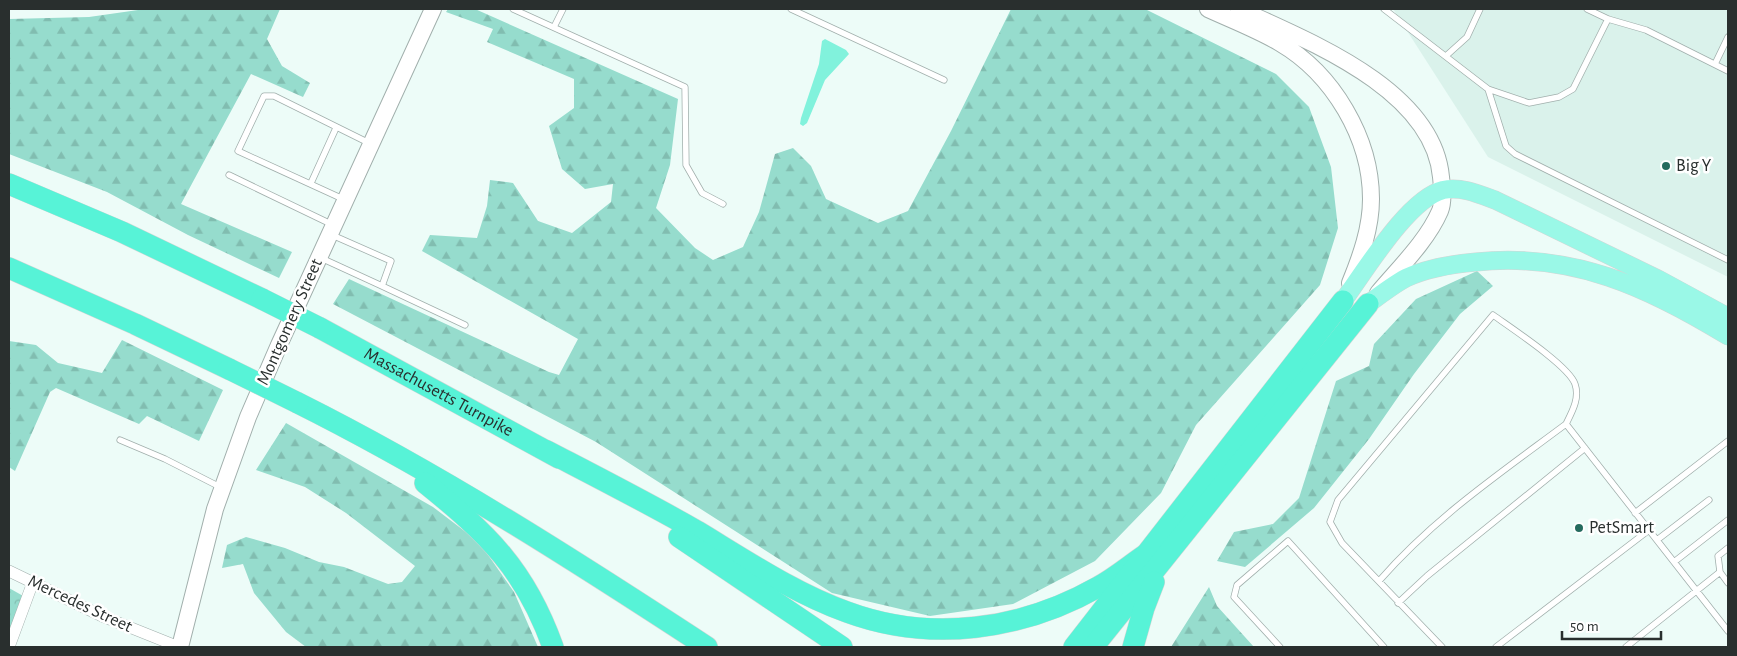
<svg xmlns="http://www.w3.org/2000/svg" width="1737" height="656" font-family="'Alegreya Sans',sans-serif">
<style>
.built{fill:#daf2eb}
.forest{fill:url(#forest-firs)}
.park{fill:url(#park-crowns)}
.water{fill:#81f2dc}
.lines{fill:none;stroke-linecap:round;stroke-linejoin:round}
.service-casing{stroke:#a1afac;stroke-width:7}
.minor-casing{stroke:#a1afac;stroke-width:12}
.secondary-casing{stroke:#a1afac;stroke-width:18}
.primary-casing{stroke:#d4d5d5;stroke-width:19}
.motorway-casing{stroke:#d4d5d5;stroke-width:22}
.service{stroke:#fff;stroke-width:5.5}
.minor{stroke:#fff;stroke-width:11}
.secondary{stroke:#fff;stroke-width:16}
.primary{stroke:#9af8e7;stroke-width:18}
.motorway{stroke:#57f3d7;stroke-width:21}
.motorway-bridge-casing{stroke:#d4d5d5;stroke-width:22;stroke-linecap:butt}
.motorway-bridge{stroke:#57f3d7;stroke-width:21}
.poi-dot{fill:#256b5e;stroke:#fff;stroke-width:2}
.labels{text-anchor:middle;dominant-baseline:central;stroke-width:5;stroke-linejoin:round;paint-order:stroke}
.poi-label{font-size:18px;fill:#292f2e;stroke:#fff;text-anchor:start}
.street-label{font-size:18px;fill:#292f2e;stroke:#fff}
</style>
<defs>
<pattern id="forest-firs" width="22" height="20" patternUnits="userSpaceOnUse" patternTransform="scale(1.25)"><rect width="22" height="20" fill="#96dccd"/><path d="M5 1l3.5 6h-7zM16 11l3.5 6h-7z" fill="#81bdb0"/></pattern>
<pattern id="park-crowns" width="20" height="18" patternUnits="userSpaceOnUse" patternTransform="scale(1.25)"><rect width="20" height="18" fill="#96dccd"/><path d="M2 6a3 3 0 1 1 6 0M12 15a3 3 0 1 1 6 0" fill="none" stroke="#81bdb0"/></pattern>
</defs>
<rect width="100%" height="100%" fill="#edfcf8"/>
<path class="built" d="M 1393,9 L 1728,9 L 1728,277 L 1488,157 Z"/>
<path class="forest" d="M 145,9 L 280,9 L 267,39 L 282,66 L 310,83 L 303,97 L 251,74 L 181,204 L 292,252 L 279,278 L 188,235 L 107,192 L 9,154 L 9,19 L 89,17 Z
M 448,9 L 475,9 L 678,99 L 670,165 L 656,208 L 695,248 L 713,260 L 743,247 L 759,212 L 775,154 L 793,148 L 811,166 L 826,199 L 878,223 L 908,211 L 951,131 L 1011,9 L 1145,9 L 1276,74 L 1309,107 L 1331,167 L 1338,228 L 1320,285 L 1196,425 L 1161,493 L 1095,561 L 1013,604 L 930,616 L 832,593 L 596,442 L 333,304 L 349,279 L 549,372 L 559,375 L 578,339 L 422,251 L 430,235 L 477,238 L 487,206 L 490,180 L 513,183 L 538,221 L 572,233 L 611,202 L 613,184 L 585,189 L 562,169 L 549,126 L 574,108 L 574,79 L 487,42 L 493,29 L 446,12 Z
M 1477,271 L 1493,286 L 1460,314 L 1414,374 L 1369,439 L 1314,508 L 1245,567 L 1217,561 L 1234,532 L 1273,524 L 1299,498 L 1336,381 L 1369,366 L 1374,344 L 1416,299 Z
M 122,340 L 223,390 L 199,441 L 147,416 L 139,424 L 56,388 L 50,392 L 15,471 L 9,467 L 9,341 L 36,345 L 58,363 L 102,373 Z
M 286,423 L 433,507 L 479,542 L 514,592 L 538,647 L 306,647 L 286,632 L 254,593 L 243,564 L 222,568 L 227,545 L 246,537 L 285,548 L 319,562 L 344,567 L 388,584 L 402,582 L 415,566 L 346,513 L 305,487 L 256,470 Z
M 1209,587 L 1217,606 L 1254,647 L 1171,647 Z"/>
<path class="park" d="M 9,588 L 32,601 L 9,636 Z"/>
<path class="water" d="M 825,39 L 846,50 L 849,54 L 825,80 L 807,123 L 803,126 L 800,124 L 801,118 L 819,64 L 822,41 Z"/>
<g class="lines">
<g class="service-casing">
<path id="service" d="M 513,9 L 685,87 L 686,165 L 702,193 L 723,204
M 791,9 L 944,80
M 1384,9 L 1488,89 L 1529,103 L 1559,97 L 1573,89 L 1608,19
M 1587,9 L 1608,19 L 1646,30 L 1728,71
M 554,27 L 563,9
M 1447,55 L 1467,37 L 1480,9
M 1715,64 L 1728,37
M 1488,89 L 1506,146 L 1515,154 L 1728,260
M 229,175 L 331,224
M 311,183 L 336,128
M 343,199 L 238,151 L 264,96 L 274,96 L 371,144
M 332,235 L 391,261 L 382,286 L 465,325
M 321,258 L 382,286
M 120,440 L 165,459 L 222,488
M 1635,513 L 1728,441
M 1657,540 L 1709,500
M 1674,562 L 1728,520
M 1720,572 L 1718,556 L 1728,548
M 1379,581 C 1434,518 1499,474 1566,424
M 1398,603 L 1427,576 L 1585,448
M 1280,647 L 1234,597 L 1237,585 L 1288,541 L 1384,647
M 1442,647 L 1342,543 L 1330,522 L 1338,500 L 1493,315 C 1511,328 1569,366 1575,384 C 1580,398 1572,412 1566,424 L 1728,631
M 1496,647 L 1649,530
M 1626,647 L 1720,572 L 1728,583"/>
</g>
<g class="minor-casing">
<path id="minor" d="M 9,571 L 104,617 L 179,647
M 9,647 L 33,582"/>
</g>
<g class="secondary-casing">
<path id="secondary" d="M 1208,9 C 1232,20 1258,30 1280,43 C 1333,74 1371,138 1371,199 C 1371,228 1361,256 1350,283
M 1239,9 C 1308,41 1433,89 1441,177 C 1442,187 1444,201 1440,211 C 1427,241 1399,268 1378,293
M 180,647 L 215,509 L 248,417 L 279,345 L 433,9"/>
</g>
<g class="primary-casing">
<path id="primary" d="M 1343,301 C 1365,271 1408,199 1443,190 C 1461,186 1479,194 1495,200 L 1658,279 L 1728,317
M 1368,304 C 1380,295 1393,285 1406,278 C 1427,268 1453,264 1476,262 C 1572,252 1648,287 1728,336"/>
</g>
<g class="motorway-casing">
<g id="motorway">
<path d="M 9,184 L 122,232 L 262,299"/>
<path d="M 9,268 L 135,324 L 229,369"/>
<path id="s1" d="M 320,328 L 559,458"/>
<path d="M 298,403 C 440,474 574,560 707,647"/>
<path d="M 547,451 C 597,477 648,503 697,531 C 745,560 794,593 847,612 C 931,643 1022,630 1098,587 C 1115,578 1130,565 1145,555"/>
<path d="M 425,483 C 488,534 525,569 553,647"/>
<path d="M 679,537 L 842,647"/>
<path d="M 1074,647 L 1343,301"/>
<path d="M 1093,647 L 1368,304"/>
<path d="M 1133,647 L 1144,608 L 1154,582"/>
</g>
</g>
<use href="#service" class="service"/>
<use href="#minor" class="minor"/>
<use href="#secondary" class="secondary"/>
<use href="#primary" class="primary"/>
<use href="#motorway" class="motorway"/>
<g class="motorway-bridge-casing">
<path id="motorway-bridge" d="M 262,299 L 320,328
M 229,369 L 298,403"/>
</g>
<use href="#motorway-bridge" class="motorway-bridge"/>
</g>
<g class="poi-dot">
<circle cx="1666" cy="166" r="5"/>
<circle cx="1579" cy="528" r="5"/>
</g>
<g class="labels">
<g class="poi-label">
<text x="1676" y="166">Big Y</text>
<text x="1589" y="528">PetSmart</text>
</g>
<g class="street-label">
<text transform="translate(290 322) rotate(-66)">Montgomery Street</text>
<text stroke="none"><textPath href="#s1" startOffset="135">Massachusetts Turnpike</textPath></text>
<text transform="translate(80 604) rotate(25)">Mercedes Street</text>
</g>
</g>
<rect width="1737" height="656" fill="none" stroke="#292f2e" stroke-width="20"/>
<path d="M1562 631v8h99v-8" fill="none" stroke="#292f2e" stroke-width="2.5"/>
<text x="1570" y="631" font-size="15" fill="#292f2e" stroke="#ffffff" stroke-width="4" paint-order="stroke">50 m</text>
</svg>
